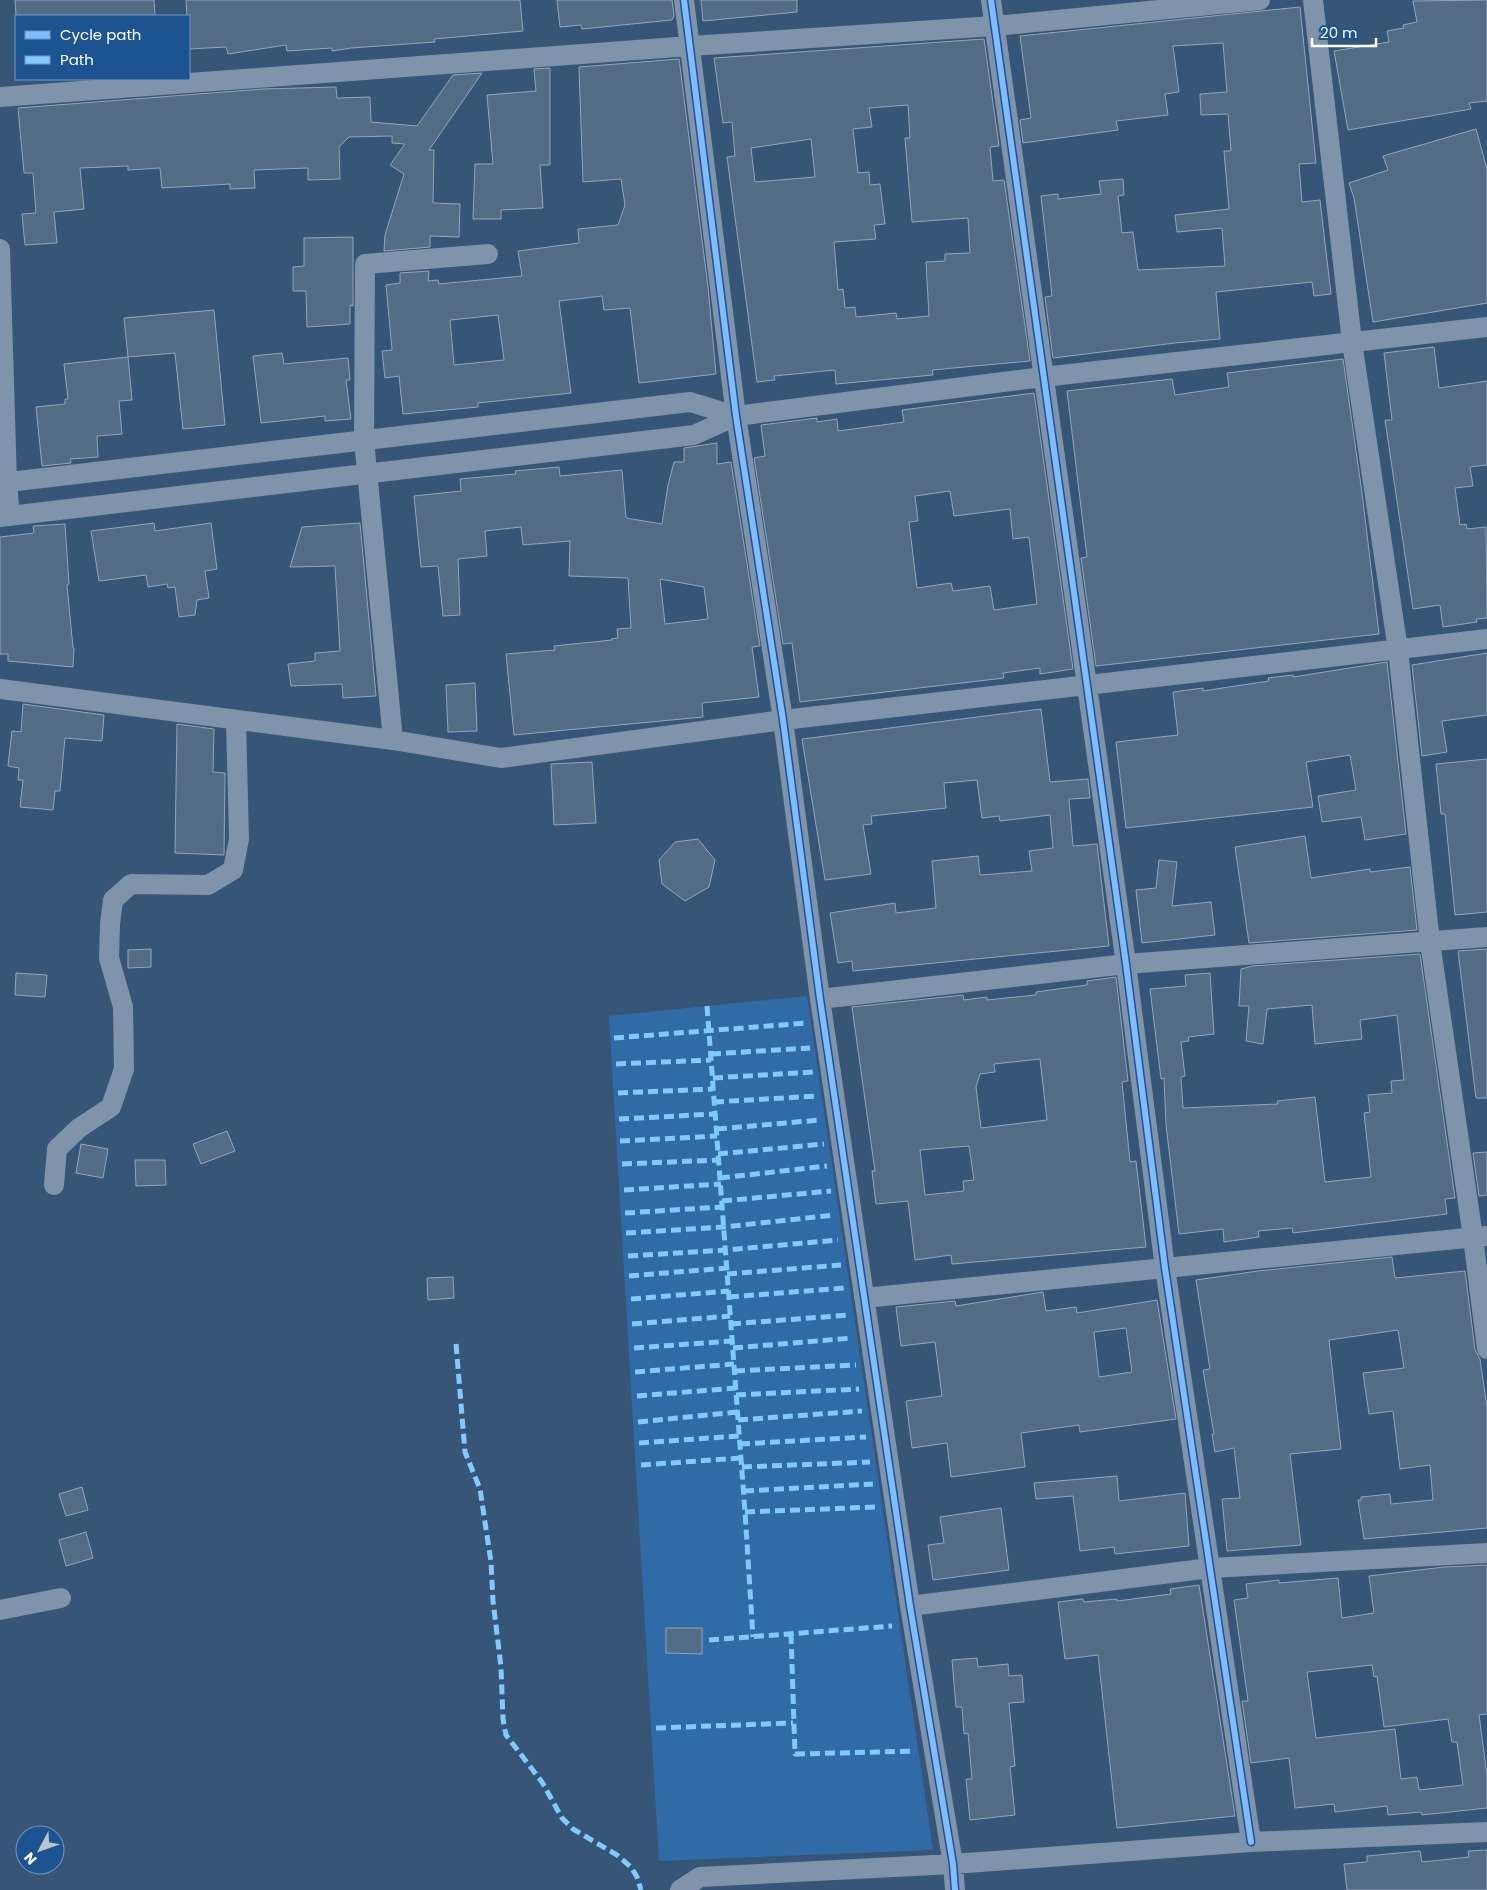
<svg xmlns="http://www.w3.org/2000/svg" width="1487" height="1890" font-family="Poppins,sans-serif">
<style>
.green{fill:#306ba8}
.building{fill:#536c86;stroke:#94a5b8;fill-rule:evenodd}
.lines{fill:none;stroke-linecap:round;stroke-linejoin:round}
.street{stroke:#7f94aa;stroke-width:20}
.quiet{stroke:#80caff;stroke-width:5;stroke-dasharray:10 5;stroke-linecap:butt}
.cycleway-casing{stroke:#1c5492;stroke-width:9}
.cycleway{stroke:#80bcff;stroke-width:6}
</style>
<rect width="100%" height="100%" fill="#375577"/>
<path class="green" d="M 807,996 L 933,1850 L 659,1861 L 609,1016 Z"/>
<path class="building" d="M 15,0 L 154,0 L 155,16 L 16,16 Z
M 186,0 L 520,0 L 523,31 L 434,39 L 435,42 L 351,48 L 332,51 L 332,48 L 287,51 L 286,45 L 228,54 L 226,47 L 189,49 L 189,16 L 187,16 Z
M 557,0 L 672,0 L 674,15 L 672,20 L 582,29 L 581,25 L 560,27 Z
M 701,0 L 797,0 L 797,12 L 703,21 Z
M 1487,0 L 1487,101 L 1469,103 L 1471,109 L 1348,130 L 1334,51 L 1389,42 L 1387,31 L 1404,28 L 1403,25 L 1417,22 L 1413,1 Z
M 1300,7 L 1316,163 L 1299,164 L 1302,202 L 1320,200 L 1331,294 L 1314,296 L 1312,282 L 1216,292 L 1220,339 L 1175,343 L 1053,358 L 1045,297 L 1052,296 L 1041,196 L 1058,194 L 1058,199 L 1101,194 L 1099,181 L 1123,179 L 1124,195 L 1118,196 L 1122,233 L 1133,232 L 1138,270 L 1225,266 L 1222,228 L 1177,232 L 1175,215 L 1229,209 L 1224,151 L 1231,151 L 1228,114 L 1201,115 L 1200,94 L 1227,92 L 1223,43 L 1173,46 L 1179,92 L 1165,94 L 1168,115 L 1116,121 L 1118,130 L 1023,143 L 1020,120 L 1031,118 L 1020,36 Z
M 984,39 L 999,146 L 990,147 L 993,181 L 1004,180 L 1030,361 L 932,370 L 933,375 L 836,384 L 835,370 L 774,376 L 775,380 L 757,382 L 727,157 L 735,156 L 732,122 L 723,123 L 714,58 ZM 908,105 L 910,138 L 905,138 L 912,222 L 968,218 L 970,253 L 945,254 L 945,261 L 926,262 L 929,316 L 897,319 L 896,313 L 856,317 L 855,307 L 845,308 L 843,289 L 838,290 L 834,242 L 876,239 L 874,225 L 885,224 L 880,184 L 870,185 L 869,172 L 858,173 L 853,129 L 872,127 L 869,108 ZM 811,139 L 815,177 L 755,182 L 751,148 Z
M 679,59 L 708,287 L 716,374 L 639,383 L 630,308 L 604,310 L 602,296 L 559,301 L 571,393 L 478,403 L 478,407 L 403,414 L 399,376 L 385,378 L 382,351 L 392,350 L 386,285 L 400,283 L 400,273 L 429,271 L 428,281 L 438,280 L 439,284 L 522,276 L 518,251 L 579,243 L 578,229 L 618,225 L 625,205 L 621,179 L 583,182 L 579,67 ZM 498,315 L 504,360 L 454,365 L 450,320 Z
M 550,68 L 550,165 L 540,165 L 543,208 L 501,210 L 501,219 L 473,219 L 475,164 L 493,164 L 487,95 L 536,91 L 534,69 Z
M 482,73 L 429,150 L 434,150 L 433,203 L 460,204 L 459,237 L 430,236 L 430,247 L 384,251 L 385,235 L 404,174 L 390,165 L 405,144 L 392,143 L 392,136 L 349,137 L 339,147 L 340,179 L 308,180 L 308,168 L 254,170 L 255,188 L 230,189 L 230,184 L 162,188 L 160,168 L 128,170 L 128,166 L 80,168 L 84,209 L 54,212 L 57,243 L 25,245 L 22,214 L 36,213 L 33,173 L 24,173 L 18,108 L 263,89 L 336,87 L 337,98 L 370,97 L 371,122 L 417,126 L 453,75 Z
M 1476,129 L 1487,169 L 1487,303 L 1373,322 L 1354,198 L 1349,183 L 1388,170 L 1383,156 Z
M 353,237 L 353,306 L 350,305 L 350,324 L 307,327 L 306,291 L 293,291 L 293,267 L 304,266 L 304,238 Z
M 214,310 L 225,425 L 183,429 L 175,353 L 128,357 L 132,400 L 119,401 L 122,434 L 97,436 L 98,457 L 70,459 L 71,463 L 42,466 L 36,407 L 65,404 L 65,399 L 68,399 L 64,364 L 128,357 L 124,318 Z
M 1434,347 L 1439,388 L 1487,381 L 1487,465 L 1470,467 L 1473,486 L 1455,488 L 1460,525 L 1466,524 L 1467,529 L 1486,527 L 1487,618 L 1476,619 L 1477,622 L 1443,627 L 1440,605 L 1413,609 L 1385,420 L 1392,420 L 1384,353 Z
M 282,353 L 284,364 L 348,358 L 350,380 L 346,380 L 351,419 L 325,421 L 325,416 L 261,423 L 253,356 Z
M 1343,359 L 1362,493 L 1379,634 L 1096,666 L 1081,558 L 1087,557 L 1067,391 L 1172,379 L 1175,395 L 1229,387 L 1227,373 Z
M 1034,393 L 1073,669 L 1040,674 L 1040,668 L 1003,673 L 1004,678 L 800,702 L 792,643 L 783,644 L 754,458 L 765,456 L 761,425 L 817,418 L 817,422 L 837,419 L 838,431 L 904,422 L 902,410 ZM 950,491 L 954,516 L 1010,509 L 1013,539 L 1029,537 L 1037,604 L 994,610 L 990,586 L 953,591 L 951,583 L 917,588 L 909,522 L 918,521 L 915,496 Z
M 717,443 L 717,464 L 731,462 L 760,646 L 752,647 L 759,697 L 702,703 L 703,717 L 514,735 L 506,654 L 555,650 L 554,646 L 612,640 L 611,639 L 618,638 L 617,629 L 631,628 L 628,578 L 569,576 L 570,541 L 523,545 L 521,527 L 485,531 L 487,556 L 458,559 L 460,615 L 443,616 L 438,566 L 421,567 L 414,496 L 461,491 L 460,479 L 516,474 L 515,471 L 559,467 L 560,476 L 622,470 L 626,518 L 662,524 L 668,485 L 674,462 L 684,462 L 684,448 ZM 660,579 L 704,587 L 708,619 L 665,624 Z
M 154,523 L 155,531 L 211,523 L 217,569 L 205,571 L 209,598 L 197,600 L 195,615 L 179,617 L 175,587 L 168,588 L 167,584 L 148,587 L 146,575 L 99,581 L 91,531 Z
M 360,523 L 376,696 L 343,698 L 342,684 L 291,686 L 288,664 L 315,661 L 315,653 L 340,651 L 335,566 L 290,567 L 302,527 Z
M 65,524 L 69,584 L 67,585 L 73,648 L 74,648 L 73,667 L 8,661 L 8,654 L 0,654 L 0,537 L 34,533 L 33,526 Z
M 1487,653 L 1487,715 L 1442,721 L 1447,752 L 1422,756 L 1412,665 Z
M 1387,662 L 1406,834 L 1365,840 L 1361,817 L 1322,822 L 1318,796 L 1356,790 L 1350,755 L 1306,762 L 1313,807 L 1126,828 L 1116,742 L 1178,735 L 1173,692 L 1203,688 L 1203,691 L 1269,681 L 1268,678 L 1293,675 L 1293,677 Z
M 475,683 L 477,731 L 448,732 L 446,685 Z
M 23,704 L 104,715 L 102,741 L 65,738 L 60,791 L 55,791 L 53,810 L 20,807 L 23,780 L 18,780 L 19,768 L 8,766 L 12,731 L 21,732 Z
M 1041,709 L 1050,782 L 1088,779 L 1090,798 L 1069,799 L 1073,846 L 1097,844 L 1109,946 L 853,971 L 852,961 L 838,963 L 830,913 L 895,903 L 896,913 L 936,908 L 932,861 L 978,856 L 980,875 L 1032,871 L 1029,851 L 1053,848 L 1050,815 L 1000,821 L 999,816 L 982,818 L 977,780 L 944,783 L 946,808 L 871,816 L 872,824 L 863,825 L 871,874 L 825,880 L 802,739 Z
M 177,724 L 214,729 L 213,772 L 225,773 L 224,855 L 175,853 Z
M 1487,759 L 1487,912 L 1455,915 L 1445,814 L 1441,814 L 1436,764 Z
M 592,762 L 596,823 L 554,825 L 551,764 Z
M 1305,836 L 1311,878 L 1370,869 L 1370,872 L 1410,867 L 1417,930 L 1249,943 L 1235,847 Z
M 698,839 L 715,860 L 709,887 L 685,901 L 662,884 L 659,860 L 675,842 Z
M 1159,860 L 1177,862 L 1172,906 L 1211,902 L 1215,935 L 1142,943 L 1136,890 L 1156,888 Z
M 151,949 L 151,967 L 128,968 L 128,950 Z
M 1487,949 L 1487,1098 L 1476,1098 L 1458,951 Z
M 1420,954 L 1455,1198 L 1445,1199 L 1447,1214 L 1293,1233 L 1292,1228 L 1258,1231 L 1259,1237 L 1224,1242 L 1223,1229 L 1179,1234 L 1166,1125 L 1164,1078 L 1161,1079 L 1150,989 L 1186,986 L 1185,975 L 1210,973 L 1214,1034 L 1188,1037 L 1189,1041 L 1181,1042 L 1185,1076 L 1181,1077 L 1183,1108 L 1278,1104 L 1277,1101 L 1315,1097 L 1325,1182 L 1371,1177 L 1364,1113 L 1370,1112 L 1368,1095 L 1392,1093 L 1391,1081 L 1404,1080 L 1397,1015 L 1360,1020 L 1362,1039 L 1315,1044 L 1312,1005 L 1267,1009 L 1263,1044 L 1246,1041 L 1249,1006 L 1239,1006 L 1241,969 L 1252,966 Z
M 16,973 L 47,975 L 45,997 L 15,995 Z
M 1116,977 L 1128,1081 L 1122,1082 L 1130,1162 L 1136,1161 L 1146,1247 L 952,1264 L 951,1255 L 915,1260 L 908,1201 L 876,1204 L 872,1171 L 875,1171 L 852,1007 L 963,995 L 964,1000 L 987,997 L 987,1000 L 1036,995 L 1036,992 L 1087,985 L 1087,981 ZM 1040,1059 L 1047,1120 L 981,1128 L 976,1087 L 980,1074 L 995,1072 L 994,1064 ZM 969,1146 L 974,1180 L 963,1181 L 964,1191 L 925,1195 L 920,1150 Z
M 227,1131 L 235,1151 L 201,1164 L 193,1144 Z
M 81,1144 L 108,1149 L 103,1178 L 76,1173 Z
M 1487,1152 L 1487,1195 L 1479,1196 L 1473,1153 Z
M 135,1160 L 165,1160 L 166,1185 L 136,1186 Z
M 1392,1257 L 1395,1278 L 1465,1271 L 1475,1350 L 1480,1359 L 1487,1407 L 1487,1528 L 1364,1539 L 1358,1500 L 1361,1500 L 1361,1497 L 1390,1494 L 1391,1504 L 1433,1500 L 1430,1465 L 1400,1469 L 1393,1411 L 1369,1414 L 1363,1373 L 1404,1368 L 1398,1330 L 1329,1340 L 1341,1449 L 1290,1454 L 1301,1545 L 1227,1551 L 1222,1499 L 1240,1498 L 1234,1448 L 1215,1452 L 1212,1434 L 1214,1434 L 1203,1370 L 1210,1369 L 1196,1280 L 1258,1271 Z
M 453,1277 L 454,1298 L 428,1300 L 427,1278 Z
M 1043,1292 L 1046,1311 L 1076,1307 L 1077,1313 L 1157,1300 L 1176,1419 L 1080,1432 L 1079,1425 L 1021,1433 L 1025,1467 L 951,1477 L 947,1443 L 912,1448 L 906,1401 L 942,1396 L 935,1342 L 901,1346 L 896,1307 L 955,1301 L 956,1306 ZM 1126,1328 L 1132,1372 L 1099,1377 L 1094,1332 Z
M 1117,1476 L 1119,1501 L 1185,1493 L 1189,1546 L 1115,1554 L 1114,1547 L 1080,1551 L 1073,1496 L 1036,1499 L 1034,1483 Z
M 82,1487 L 88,1510 L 66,1516 L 59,1494 Z
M 1001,1508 L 1009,1570 L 933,1580 L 928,1545 L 944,1543 L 940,1517 Z
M 86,1532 L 93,1558 L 66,1566 L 59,1540 Z
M 1487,1565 L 1487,1714 L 1479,1715 L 1487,1775 L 1487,1808 L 1422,1815 L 1421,1812 L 1388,1815 L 1387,1806 L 1335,1812 L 1334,1804 L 1295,1808 L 1289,1758 L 1251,1763 L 1242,1701 L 1248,1701 L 1234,1600 L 1248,1598 L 1246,1584 L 1279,1580 L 1279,1583 L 1338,1578 L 1342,1618 L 1374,1613 L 1369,1576 L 1444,1567 ZM 1372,1665 L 1374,1677 L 1377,1676 L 1384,1727 L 1448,1719 L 1452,1742 L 1457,1742 L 1463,1785 L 1419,1790 L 1417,1777 L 1401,1779 L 1395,1729 L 1316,1738 L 1307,1672 Z
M 1199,1585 L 1235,1816 L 1117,1828 L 1098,1655 L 1065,1659 L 1058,1602 L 1083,1599 L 1084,1602 L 1117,1599 L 1117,1601 L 1171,1594 L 1170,1589 Z
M 666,1628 L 702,1628 L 702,1654 L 666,1653 Z
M 977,1658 L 978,1667 L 1008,1664 L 1009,1676 L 1022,1675 L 1024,1702 L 1009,1703 L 1015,1766 L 1010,1767 L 1015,1815 L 970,1820 L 966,1779 L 972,1779 L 968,1733 L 964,1734 L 962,1707 L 956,1707 L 952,1660 Z
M 1487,1850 L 1487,1890 L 1347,1890 L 1344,1864 L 1367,1862 L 1367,1856 L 1420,1851 L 1422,1862 L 1469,1857 L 1468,1851 Z"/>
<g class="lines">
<path class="street" d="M 684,0 L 736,416 L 783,720 L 820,999 L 910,1606 L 953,1864 L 955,1890
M 991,0 L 1126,964 L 1165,1268 L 1251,1842
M 1313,0 L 1352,342 L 1398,650 L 1430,942 L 1473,1237 L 1487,1349
M 0,97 L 690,46 L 995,26 L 1260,0
M 0,249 L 7,483 L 10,516
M 0,483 L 690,402 L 736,416
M 0,517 L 694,435 L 736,416 L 1043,377 L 1487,327
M 0,689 L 393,740 L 501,758 L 783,720 L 1487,639
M 393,740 L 364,440 L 365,264 L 488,254
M 820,999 L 1126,964 L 1487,937
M 54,1185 L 57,1149 L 79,1128 L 111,1107 L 124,1069 L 123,1007 L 109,958 L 110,924 L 113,900 L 131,884 L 208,885 L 233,870 L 239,839 L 236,720
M 864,1298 L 1487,1236
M 910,1606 L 1210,1568 L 1487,1553
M 0,1610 L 61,1598
M 680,1890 L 700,1877 L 953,1864 L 1251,1842 L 1487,1832"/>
<path class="quiet" d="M 707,1006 L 745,1512 L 753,1637
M 614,1038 L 807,1023
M 711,1054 L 810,1048
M 616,1064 L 711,1060
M 713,1078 L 814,1072
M 618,1093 L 713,1089
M 714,1102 L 817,1096
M 619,1119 L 715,1114
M 717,1129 L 820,1120
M 620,1141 L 717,1136
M 718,1154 L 824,1144
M 622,1164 L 719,1160
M 720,1178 L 827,1166
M 624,1190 L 721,1184
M 722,1201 L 831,1191
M 625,1213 L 722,1207
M 626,1233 L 724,1227 L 834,1215
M 628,1256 L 726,1250 L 838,1240
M 727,1274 L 841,1265
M 629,1276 L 727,1268
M 729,1297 L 845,1288
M 631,1299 L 729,1291
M 632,1324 L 730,1316
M 731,1324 L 849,1315
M 456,1344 L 465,1452 L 480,1489 L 491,1562 L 493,1601 L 501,1667 L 503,1719 L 506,1735 L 542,1782 L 562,1818 L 573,1829 L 617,1855 L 631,1867 L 637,1877 L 641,1890
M 634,1348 L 732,1341
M 733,1348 L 852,1338
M 735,1371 L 856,1365
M 635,1372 L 734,1364
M 736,1395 L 859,1389
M 637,1396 L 736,1388
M 738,1420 L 862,1411
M 638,1422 L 738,1412
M 639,1443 L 739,1436
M 740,1444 L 866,1437
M 641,1465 L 741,1458
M 742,1467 L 870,1462
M 744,1491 L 873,1484
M 745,1512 L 876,1507
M 791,1634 L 795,1754 L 915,1751
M 709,1640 L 892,1626
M 656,1728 L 793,1723"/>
<g class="cycleway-casing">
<path id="cycleway" d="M 684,0 L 736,416 L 783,720 L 820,999 L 910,1606 L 953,1864 L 955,1890
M 991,0 L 1126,964 L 1165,1268 L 1251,1842"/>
</g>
<use href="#cycleway" class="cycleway"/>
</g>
<rect x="15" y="15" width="175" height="65" fill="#1c5492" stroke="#7798be"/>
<rect x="25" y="31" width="25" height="8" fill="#80bcff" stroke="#7798be"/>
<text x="60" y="40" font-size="15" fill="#ffffff">Cycle path</text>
<rect x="25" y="56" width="25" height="8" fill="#80caff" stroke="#7798be"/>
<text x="60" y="65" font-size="15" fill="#ffffff">Path</text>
<g transform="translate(40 1850) rotate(229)"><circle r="24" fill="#1c5492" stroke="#7798be"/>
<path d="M0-4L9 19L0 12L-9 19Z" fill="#b9c4cf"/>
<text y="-8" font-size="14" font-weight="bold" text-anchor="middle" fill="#ffffff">N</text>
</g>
<path d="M1312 38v8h64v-8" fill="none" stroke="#ffffff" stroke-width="2.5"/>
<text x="1320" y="38" font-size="15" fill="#ffffff" stroke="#1c5492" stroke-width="4" paint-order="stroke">20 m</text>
</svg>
